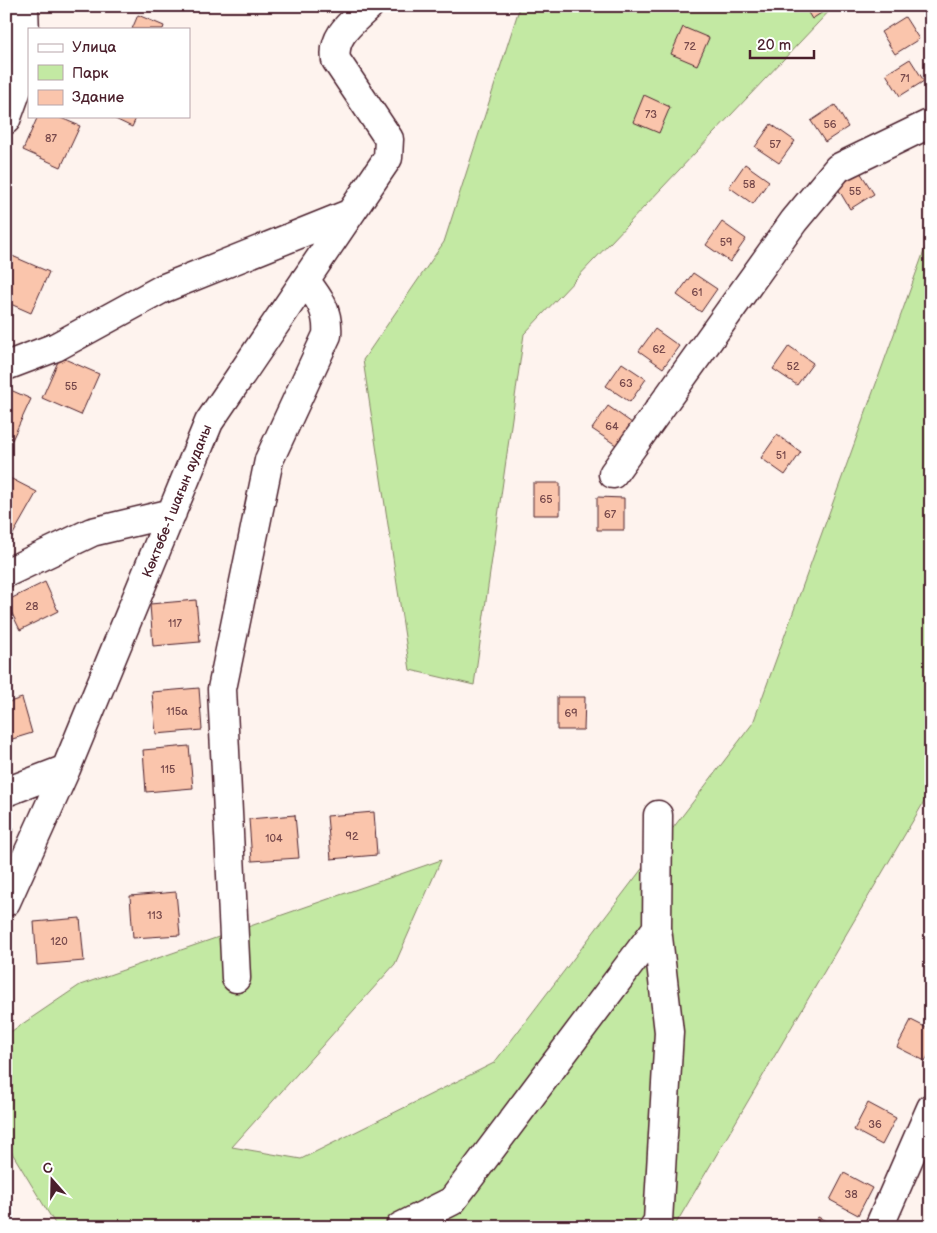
<svg xmlns="http://www.w3.org/2000/svg" width="937" height="1233" font-family="'Balsamiq Sans',sans-serif">
<style>
.green{fill:#c3e9a3;stroke:#868467}
.building{fill:#fac5ac;stroke:#4a1f2b}
.lines{fill:none;stroke-linecap:round;stroke-linejoin:round}
.minor-casing{stroke:#4a1f2b;stroke-width:31}
.minor{stroke:#fff;stroke-width:28}
.labels{text-anchor:middle;dominant-baseline:central;stroke-width:4.5;stroke-linejoin:round;paint-order:stroke}
.number-label{font-size:11px;fill:#76484b}
.street-label{font-size:14px;fill:#4a1f2b;stroke:#fff}
</style>
<rect width="100%" height="100%" fill="#fef3ee"/>
<filter id="ink" filterUnits="userSpaceOnUse"><feTurbulence type="fractalNoise" baseFrequency=".02" numOctaves="2"/><feDisplacementMap in="SourceGraphic" scale="10" xChannelSelector="R" yChannelSelector="G"/><feConvolveMatrix kernelMatrix="1 2 1 2 8 2 1 2 1" color-interpolation-filters="sRGB"/></filter>
<g filter="url(#ink)">
<path class="green" d="M 520,6 L 834,6 L 524,334 L 474,685 L 410,670 L 363,360 L 444,242 Z
M 931,232 L 931,790 L 674,1227 L 57,1227 L 6,1143 L 6,1035 L 80,985 L 441,860 L 395,964 L 232,1147 L 301,1159 L 494,1063 L 753,723 Z"/>
<path class="building" d="M 804,6 L 832,6 L 812,19 Z
M 138,15 L 164,26 L 163,29 L 132,29 Z
M 905,17 L 919,39 L 895,54 L 881,32 Z
M 683,27 L 709,38 L 697,65 L 671,54 Z
M 910,59 L 924,81 L 900,96 L 886,74 Z
M 644,95 L 670,107 L 659,133 L 633,122 Z
M 835,105 L 848,127 L 825,142 L 811,121 Z
M 38,116 L 56,116 L 80,126 L 61,167 L 23,150 Z
M 109,116 L 137,116 L 132,127 Z
M 771,124 L 795,141 L 779,163 L 755,147 Z
M 745,164 L 769,181 L 753,204 L 729,187 Z
M 860,172 L 874,194 L 850,209 L 837,187 Z
M 722,222 L 746,239 L 730,262 L 706,245 Z
M 10,255 L 49,272 L 31,313 L 6,302 L 6,264 Z
M 693,273 L 717,289 L 701,312 L 677,295 Z
M 655,329 L 679,346 L 663,368 L 639,351 Z
M 789,346 L 813,363 L 797,385 L 773,369 Z
M 60,357 L 99,374 L 81,415 L 42,398 Z
M 622,363 L 646,379 L 630,402 L 606,386 Z
M 6,388 L 31,399 L 12,440 L 6,437 Z
M 608,406 L 632,423 L 616,445 L 592,429 Z
M 777,435 L 801,452 L 785,475 L 761,458 Z
M 6,476 L 37,492 L 7,545 L 6,544 Z
M 533,483 L 560,483 L 560,515 L 533,515 Z
M 597,497 L 624,498 L 624,530 L 597,530 Z
M 45,582 L 58,611 L 20,630 L 6,601 Z
M 196,600 L 200,642 L 153,646 L 150,604 Z
M 199,688 L 202,730 L 156,734 L 152,692 Z
M 557,697 L 585,697 L 584,730 L 557,730 Z
M 22,698 L 32,733 L 6,741 L 6,703 Z
M 189,746 L 193,788 L 146,792 L 143,750 Z
M 374,812 L 377,855 L 331,859 L 327,816 Z
M 295,815 L 299,858 L 252,861 L 249,819 Z
M 6,826 L 14,829 L 6,846 Z
M 176,892 L 180,935 L 133,938 L 130,896 Z
M 80,918 L 84,961 L 37,965 L 34,922 Z
M 911,1020 L 931,1030 L 931,1051 L 925,1061 L 897,1047 Z
M 868,1103 L 896,1118 L 882,1145 L 854,1130 Z
M 844,1173 L 872,1188 L 858,1215 L 830,1200 Z
M 818,1217 L 838,1227 L 813,1227 Z"/>
<g class="lines">
<g class="minor-casing">
<path id="minor" d="M 6,120 L 26,65 L 24,6
M 6,366 L 56,347 L 162,289 L 349,214
M 613,474 L 794,221 L 838,168 L 931,123
M 6,573 L 92,532 L 172,513
M 6,792 L 66,769
M 6,902 L 66,769 L 209,422 L 388,158 L 389,139 L 336,60 C 332,35 353,22 369,6
M 236,978 L 222,689 L 269,460 L 327,335 C 329,311 319,298 305,280
M 400,1227 L 452,1201 L 657,928 L 658,815
M 654,1227 L 658,1221 L 669,1032 L 657,928
M 879,1227 L 931,1108"/>
</g>
<use href="#minor" class="minor"/>
</g>
</g>
<g class="labels">
<g class="number-label">
<text x="690" y="46">72</text>
<text x="905" y="78">71</text>
<text x="651" y="114">73</text>
<text x="830" y="124">56</text>
<text x="51" y="138">87</text>
<text x="775" y="144">57</text>
<text x="749" y="184">58</text>
<text x="855" y="191">55</text>
<text x="726" y="242">59</text>
<text x="697" y="292">61</text>
<text x="659" y="349">62</text>
<text x="793" y="366">52</text>
<text x="626" y="383">63</text>
<text x="71" y="386">55</text>
<text x="612" y="426">64</text>
<text x="781" y="455">51</text>
<text x="546" y="499">65</text>
<text x="610" y="514">67</text>
<text x="32" y="606">28</text>
<text x="175" y="623">117</text>
<text x="177" y="711">115а</text>
<text x="571" y="713">69</text>
<text x="168" y="769">115</text>
<text x="352" y="836">92</text>
<text x="274" y="838">104</text>
<text x="155" y="915">113</text>
<text x="59" y="941">120</text>
<text x="875" y="1124">36</text>
<text x="851" y="1194">38</text>
</g>
<g class="street-label">
<text transform="translate(177 501) rotate(-68)">Көктөбе-1 шағын ауданы</text>
</g>
</g>
<rect width="937" height="1233" fill="none" stroke="#fff" stroke-width="25"/>
<rect x="12" y="12" width="912" height="1208" fill="none" stroke="#4a1f2b" stroke-width="2" filter="url(#ink)"/>
<rect x="28" y="28" width="162" height="90" fill="#ffffff" stroke="#b7a5aa"/>
<rect x="38" y="44" width="25" height="8" fill="#ffffff" stroke="#b7a5aa"/>
<text x="72" y="52" font-size="15" fill="#4a1f2b">Улица</text>
<rect x="38" y="65" width="25" height="15" fill="#c3e9a3" stroke="#b7a5aa"/>
<text x="72" y="78" font-size="15" fill="#4a1f2b">Парк</text>
<rect x="38" y="90" width="25" height="15" fill="#fac5ac" stroke="#b7a5aa"/>
<text x="72" y="102" font-size="15" fill="#4a1f2b">Здание</text>
<g transform="translate(52 1180) rotate(340)" stroke="#ffffff" stroke-width="4" paint-order="stroke">
<path d="M0-4L9 19L0 12L-9 19Z" fill="#4a1f2b"/>
<text y="-8" font-size="14" font-weight="bold" text-anchor="middle" fill="#4a1f2b">С</text>
</g>
<path d="M750 50v8h64v-8" fill="none" stroke="#4a1f2b" stroke-width="2.5"/>
<text x="757" y="50" font-size="15" fill="#4a1f2b" stroke="#ffffff" stroke-width="4" paint-order="stroke">20 m</text>
</svg>
